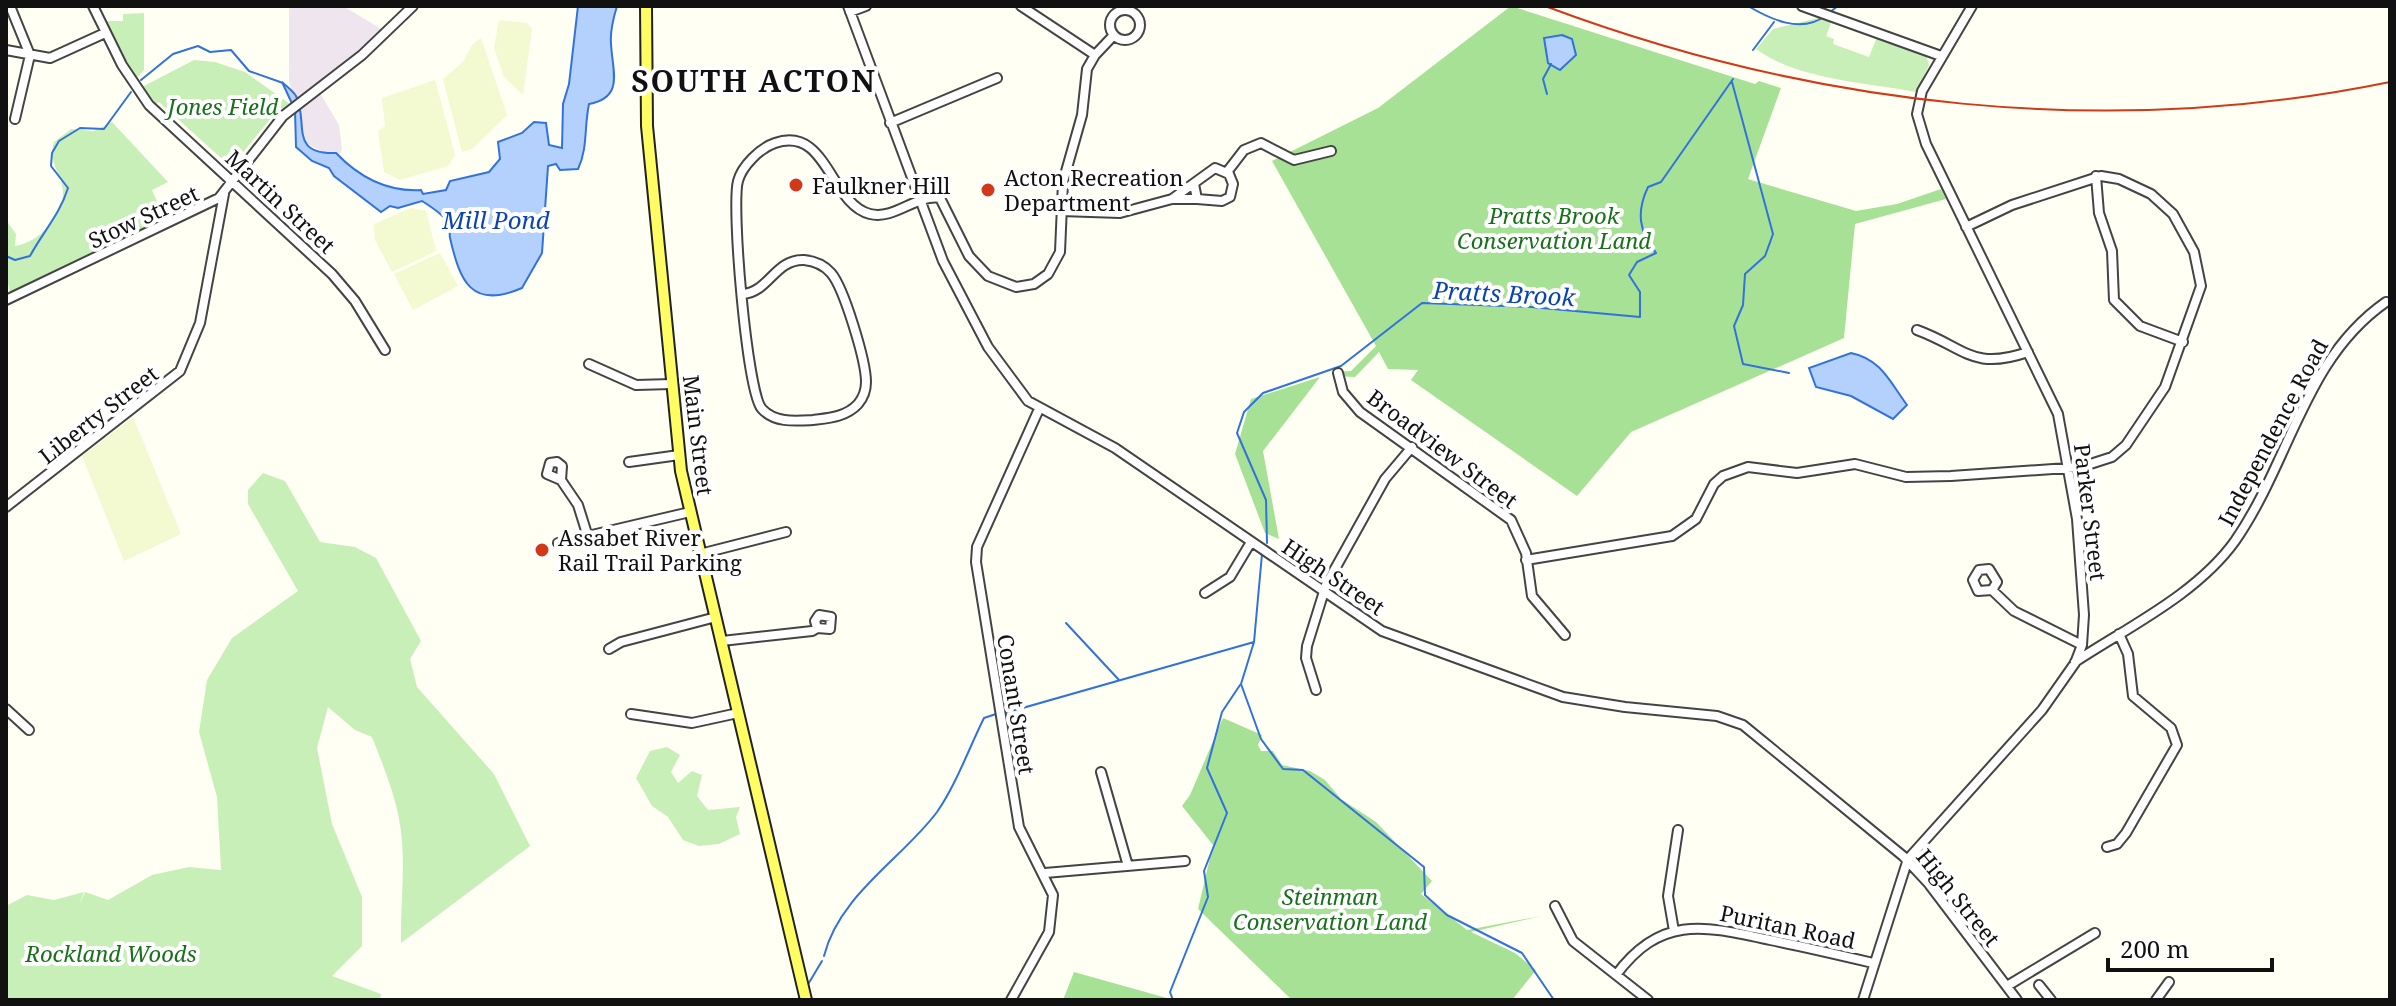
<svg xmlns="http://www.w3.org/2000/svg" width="2396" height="1006" font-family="'Noto Serif',serif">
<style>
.industrial{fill:#efe5ee}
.farmland{fill:#f3f9d0}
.green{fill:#c9efb8}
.forest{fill:#a7e196}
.water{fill:#b3d1fc;stroke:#3272db;stroke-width:2}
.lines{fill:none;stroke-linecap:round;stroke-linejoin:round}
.stream{stroke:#3272db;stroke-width:2}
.minor-casing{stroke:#444;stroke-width:12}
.major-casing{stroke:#222;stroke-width:14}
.minor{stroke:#fff;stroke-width:8}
.major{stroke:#fffc64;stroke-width:10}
.rail{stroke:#d13919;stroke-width:2}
.poi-dot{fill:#d13919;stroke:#fff;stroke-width:3}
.labels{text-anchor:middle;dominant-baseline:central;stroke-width:8;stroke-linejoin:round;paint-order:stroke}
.park-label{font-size:22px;font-style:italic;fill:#18711a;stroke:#fff}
.poi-label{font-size:22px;fill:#111;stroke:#fff;text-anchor:start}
.street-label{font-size:22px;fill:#111;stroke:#fff}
.water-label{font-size:24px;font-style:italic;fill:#0b44b1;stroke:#fff}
.district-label{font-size:30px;font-weight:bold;letter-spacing:2px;fill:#111;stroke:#fff}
</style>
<rect width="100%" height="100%" fill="#fffff4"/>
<path class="industrial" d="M 289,6 L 343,6 L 383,30 L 295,102 L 289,81 Z
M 320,93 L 339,125 L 342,150 L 337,159 L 306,143 L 300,128 L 298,109 Z"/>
<path class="farmland" d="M 499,20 L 527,23 L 532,29 L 523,95 L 504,77 L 494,48 Z
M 481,38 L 507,115 L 472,149 L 462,152 L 443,79 L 463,62 L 472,45 Z
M 435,80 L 455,155 L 448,166 L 400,180 L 384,172 L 378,131 L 385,126 L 382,98 Z
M 411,208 L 426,211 L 436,251 L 392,272 L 375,240 L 374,224 Z
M 440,253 L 458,286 L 413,310 L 394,274 Z
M 133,417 L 181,534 L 124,561 L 82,456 Z"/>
<path class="green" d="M 144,13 L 144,70 L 136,79 L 106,21 L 123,21 L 123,14 Z
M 1822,17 L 1832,20 L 1826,36 L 1834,39 L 1833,44 L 1869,57 L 1877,37 L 1926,55 L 1929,65 L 1916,92 C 1864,82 1799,80 1756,49 L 1773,29 Z
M 194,60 L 215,62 L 245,72 L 290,104 L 284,110 L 280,107 L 231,167 L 159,102 L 156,104 L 142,87 Z
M 112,122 L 168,182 L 152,190 L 166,222 L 10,293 L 6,274 L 6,220 L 16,234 L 15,246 C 38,243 63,217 63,192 C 62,173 47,163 54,142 L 71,129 L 94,131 Z
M 263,473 L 285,481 L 320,542 L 355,547 L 376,558 L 421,641 L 410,659 L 417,687 L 494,774 L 530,846 L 401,943 C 400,902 407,860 399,819 C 394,791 382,763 372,737 L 355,730 L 328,707 L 317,748 L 332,824 L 362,897 L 362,946 L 332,976 L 381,994 L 380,1000 L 6,1000 L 6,906 L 27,895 L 54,900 L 84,892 L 79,905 L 85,892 L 108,900 L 152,875 L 189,867 L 221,870 L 217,797 L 199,732 L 207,680 L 232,638 L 298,591 L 248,504 L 248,490 Z
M 667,747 L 680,755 L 671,772 L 678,783 L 692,771 L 702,775 L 697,796 L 708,810 L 740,807 L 736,817 L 740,834 L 719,844 L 699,846 L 683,840 L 668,817 L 652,806 L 636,778 L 650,751 Z"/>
<path class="forest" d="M 1511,6 L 1755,84 L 1759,81 L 1781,88 L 1748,179 L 1856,211 L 1897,204 L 1941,189 L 1946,199 L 1855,224 L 1844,338 L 1631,432 L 1577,496 L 1411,380 L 1418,370 L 1388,369 L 1379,352 L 1355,377 L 1333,376 L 1332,372 L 1351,371 L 1376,346 L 1272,161 L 1378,108 Z
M 1320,377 L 1263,451 L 1279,539 L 1265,533 L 1235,454 L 1251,399 Z
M 1223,718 L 1262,735 L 1258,745 L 1261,751 L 1273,751 L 1282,765 L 1310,771 L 1325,780 L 1341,799 L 1376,822 L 1432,881 L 1421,894 L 1467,930 L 1541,916 L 1471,932 L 1515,953 L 1536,970 L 1512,1000 L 1292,1000 L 1198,909 L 1213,845 L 1182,806 L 1190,795 Z
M 1074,972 L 1174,1000 L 1063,1000 Z"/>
<path class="water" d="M 578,6 L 617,6 C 614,16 610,33 611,43 C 612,71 625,97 589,104 C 584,127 588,148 578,169 L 560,170 L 556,164 L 548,166 L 542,253 L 522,288 C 471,310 460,281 450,238 C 449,234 451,229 449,225 C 446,216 430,206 422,201 L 398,208 L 390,206 L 381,212 L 334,176 L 329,168 L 312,161 L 296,147 L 295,110 L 282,82 C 286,86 293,91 296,96 C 309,122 288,155 336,153 C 358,176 386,192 421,190 L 423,194 L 446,190 L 450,181 L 489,172 L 500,159 L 498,142 L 522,133 L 534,122 L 546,123 L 549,145 L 562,148 L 563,104 L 569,84 Z
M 1562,35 L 1572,39 L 1576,55 L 1560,70 L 1548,63 L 1544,38 Z
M 1851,353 C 1881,359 1890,382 1907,405 L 1893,419 L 1851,396 L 1816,387 L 1809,368 Z"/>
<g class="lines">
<path class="stream" d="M 1748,6 C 1770,19 1801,34 1825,16
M 1830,12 L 1838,6
M 1753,50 L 1774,22
M 141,80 L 173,54 L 198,46 L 210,52 L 231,50 L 249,71 L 283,83
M 1732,82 L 1773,234 L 1765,256 L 1745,274 L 1743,305 L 1734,326 L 1743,364 L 1789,373
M 1547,94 L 1543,79 L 1551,64
M 6,256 L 15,260 L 30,256 C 43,232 60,214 68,188 L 51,166 L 52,153 L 59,141 L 80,128 L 104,129 L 131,92
M 1267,543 L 1266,500 L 1237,433 L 1244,412 L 1263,393 L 1341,366 L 1422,303 L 1531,307 L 1640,317 L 1640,292 L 1629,275 L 1637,262 L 1656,253 C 1639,232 1636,212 1648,187 L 1661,182 L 1733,79
M 1066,623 L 1119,680
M 1254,642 L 1241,684 L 1261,739 L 1283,769 L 1303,770 L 1424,867 L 1425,895 L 1447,915 L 1522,953 L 1554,1000
M 1005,713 L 1254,642 L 1262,554
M 824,956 C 839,895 903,858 937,812 C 956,785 969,748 984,718 L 996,714
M 807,986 L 822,961
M 798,1000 L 799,998
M 1173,1000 L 1170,992 L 1208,897 L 1204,871 L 1227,813 L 1207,768 L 1222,712 L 1240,685"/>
<g class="minor-casing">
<path id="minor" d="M 10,6 L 30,55
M 93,6 L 122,65 L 149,105 L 332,274 L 355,301 L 385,350
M 848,6 L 943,261 L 988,347 L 1028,401 L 1115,448 L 1382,631 L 1563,697 L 1625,707 L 1717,716 L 1743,725 L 1903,856 L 1929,884 L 2017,1000
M 1802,6 L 1941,56
M1110 25a15 15 0 1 1 30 0a15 15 0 1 1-30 0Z
M 850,12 L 866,6
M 6,50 L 50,58 L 105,33
M 1095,55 L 1114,35
M 15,119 L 30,55
M 890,123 L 997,78
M 1227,172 L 1244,150 L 1261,143 L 1294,160 L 1331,151
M 2096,176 L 2099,213 L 2112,251 L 2114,300 L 2140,326 L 2183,342
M 1172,199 L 1215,168 L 1229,174 L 1233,184 L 1230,197 L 1222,201 L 1197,199 L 1194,184
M 1061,211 L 1120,213 L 1172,199 L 1197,199
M 743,294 C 769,292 775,259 804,260 C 814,261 824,265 831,273 C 844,288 866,361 866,382 C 866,390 863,398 858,404 C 846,417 829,418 813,420 C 795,421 775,423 762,409 C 747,393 731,206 738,181 C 742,166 760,148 775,143 C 827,125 830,204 870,214 C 895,220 916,194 940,198 L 969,256 L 988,276 L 1016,287 L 1034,284 L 1048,274 L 1060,252 L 1063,182 L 1082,115 L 1087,69 L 1095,55 L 1021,6
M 6,300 L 219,198 L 283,116 L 362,55 L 413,6
M 1917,330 C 1966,348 1972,371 2028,352
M 589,364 L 636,385 L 672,384
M 1338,373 L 1343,392 L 1360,412 L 1511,520 L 1526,553 L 1532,596 L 1565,635
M 629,462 L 679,455
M 561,480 L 562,466 L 557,462 L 550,463 L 547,474 L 561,480 L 578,505 L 588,537
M 6,507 L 180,371 L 200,323 L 224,194
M 558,543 L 690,512
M 700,554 L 786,532
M 1526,560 L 1672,536 L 1696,519 L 1714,484 L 1723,476 L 1748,467 L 1797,473 L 1855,464 L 1906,477 L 1951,476 L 2081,467 L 2112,457 L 2126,445 L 2165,387 L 2201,286 L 2194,252 L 2173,214 L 2151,194 L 2119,179 L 2101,176 L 2012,205 L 1966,227
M 1992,590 L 1997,582 L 1989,569 L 1979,570 L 1973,580 L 1978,591 L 1992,590 L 2014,611 L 2082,645
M 1205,593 L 1230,577 L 1251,542
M 722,641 L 812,631 L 817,628 L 815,621 L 819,615 L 831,617 L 830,629 L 817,628
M 609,649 L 621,642 L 716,617
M 2075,662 C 2128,627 2197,594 2235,541 C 2291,460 2304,359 2386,302
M 1316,690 L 1306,658 L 1307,646 L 1326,585 L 1385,479 L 1412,447
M 6,709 L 29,730
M 631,714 L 692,723 L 738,713
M 1101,772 L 1128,866
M 2107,847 L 2117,844 L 2126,833 L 2177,745 L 2171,728 L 2133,696 L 2128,654 L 2119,634
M 1045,873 L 1185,861
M 1555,906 L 1573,941 L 1648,1000
M 1674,931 L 1668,896 L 1678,830
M 1616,975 C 1661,914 1705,926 1770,940 C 1805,947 1839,955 1873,963
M 2039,985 L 2051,1000
M 2007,986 L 2095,933
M 1011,1000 L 1049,932 L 1053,895 L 1019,827 L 976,562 L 977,547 L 1039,409
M 1863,1000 L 1908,859 L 2042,710 L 2075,663 L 2082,645 L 2084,615 L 2077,519 L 2058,414 L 1926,144 L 1917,114 L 1922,91 L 1972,6
M 2156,1000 L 2169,982"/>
</g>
<g class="major-casing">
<path id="major" d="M 646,6 L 647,126 L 681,471 L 806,1000"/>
</g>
<use href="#minor" class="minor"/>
<use href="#major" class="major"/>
<path class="rail" d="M 1545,6 C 1814,107 2107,140 2390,82"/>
</g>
<g class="poi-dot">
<circle cx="796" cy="185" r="8"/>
<circle cx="988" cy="190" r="8"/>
<circle cx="542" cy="550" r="8"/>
</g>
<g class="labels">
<g class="park-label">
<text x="223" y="106">Jones Field</text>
<text x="1554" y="215">Pratts Brook<tspan x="1554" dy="25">Conservation Land</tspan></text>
<text x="1330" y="896">Steinman<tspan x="1330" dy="25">Conservation Land</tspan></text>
<text x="111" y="953">Rockland Woods</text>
</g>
<g class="poi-label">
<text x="1004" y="177">Acton Recreation<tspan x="1004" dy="25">Department</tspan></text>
<text x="812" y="185">Faulkner Hill</text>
<text x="558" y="537">Assabet River<tspan x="558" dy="25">Rail Trail Parking</tspan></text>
</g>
<g class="street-label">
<text transform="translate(281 201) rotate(43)">Martin Street</text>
<text transform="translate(143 216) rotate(-25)">Stow Street</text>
<text transform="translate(98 414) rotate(-38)">Liberty Street</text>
<text transform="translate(2272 432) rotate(-62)">Independence Road</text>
<text transform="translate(699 435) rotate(83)">Main Street</text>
<text transform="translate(1443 448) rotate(37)">Broadview Street</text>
<text transform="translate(2091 512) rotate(83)">Parker Street</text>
<text transform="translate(1334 576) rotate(34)">High Street</text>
<text transform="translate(1017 704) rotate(81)">Conant Street</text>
<text transform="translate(1959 897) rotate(51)">High Street</text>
<text transform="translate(1788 926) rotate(12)">Puritan Road</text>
</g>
<g class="water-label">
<text x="496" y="219">Mill Pond</text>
<text transform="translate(1504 293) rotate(3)">Pratts Brook</text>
</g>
<g class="district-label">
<text x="754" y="80">SOUTH ACTON</text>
</g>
</g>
<rect width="2396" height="1006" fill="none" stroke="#111111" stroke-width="16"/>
<path d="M2108 958v12h164v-12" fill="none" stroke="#111111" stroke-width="4"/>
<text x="2120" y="958" font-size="24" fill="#111111" stroke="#ffffff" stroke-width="6" paint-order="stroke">200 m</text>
</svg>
